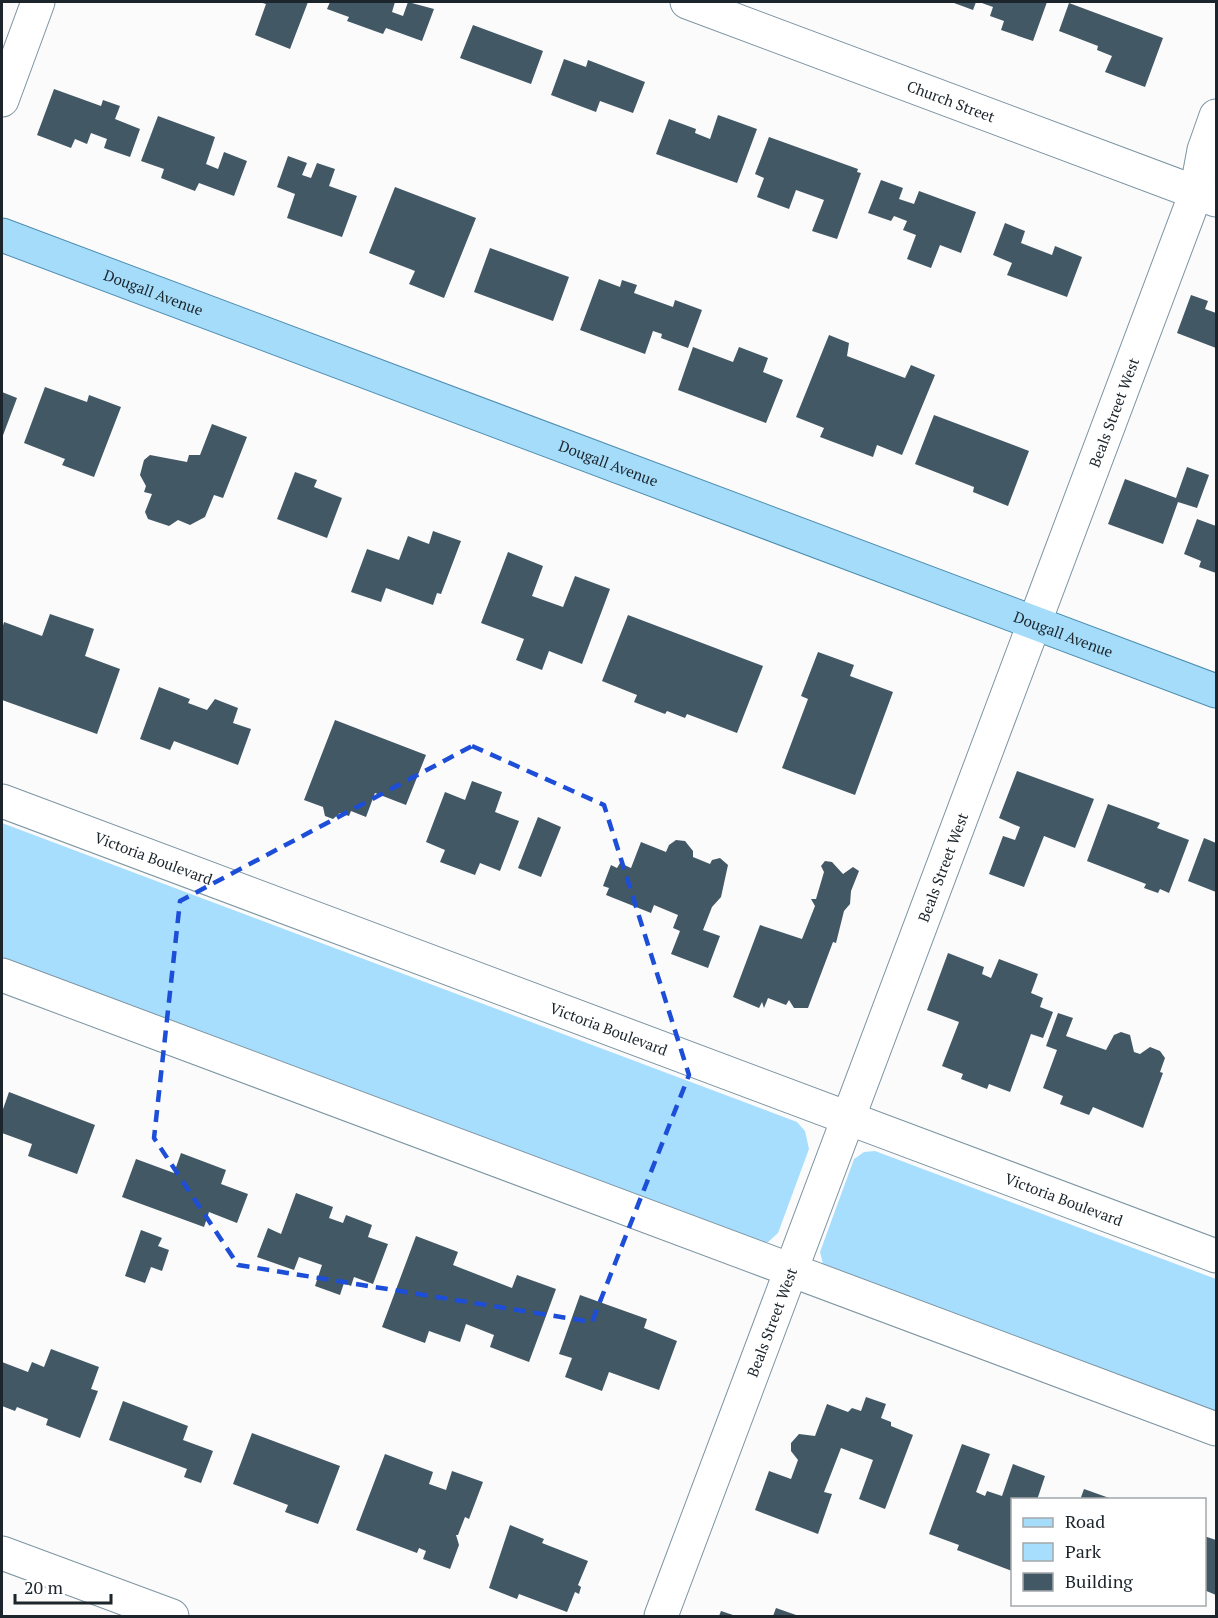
<svg xmlns="http://www.w3.org/2000/svg" width="1218" height="1618" font-family="'PT Serif',serif">
<style>
.green{fill:#a7defe}
.building{fill:#425865}
.lines{fill:none;stroke-linecap:round;stroke-linejoin:round}
.minor-casing{stroke:#7d95a3;stroke-width:35}
.major-casing{stroke:#4e8db0;stroke-width:35}
.minor{stroke:#fff;stroke-width:33}
.major{stroke:#a5dcfa;stroke-width:33}
.marked{fill:none;stroke:#1d4ed8;stroke-width:4.5;stroke-dasharray:12 8;stroke-linejoin:round}
.labels{text-anchor:middle;dominant-baseline:central;stroke-width:6;stroke-linejoin:round;paint-order:stroke}
.street-label{font-size:15px;fill:#1b252b;stroke:#fff}
</style>
<rect width="100%" height="100%" fill="#fbfbfb"/>
<path class="green" d="M 2,823 L 797,1122 L 805,1131 L 809,1149 L 778,1233 L 768,1242 L 755,1242 L 2,958 Z
M 875,1151 L 1216,1279 L 1216,1417 L 831,1271 L 823,1264 L 820,1252 L 854,1159 L 864,1152 Z"/>
<path class="building" d="M 259,2 L 308,2 L 290,49 L 255,35 L 266,4 Z
M 330,2 L 395,2 L 392,12 L 403,16 L 408,2 L 434,9 L 422,41 L 386,28 L 383,34 L 347,21 L 349,17 L 327,9 Z
M 955,2 L 976,2 L 973,10 L 954,3 Z
M 979,2 L 1047,2 L 1033,41 L 1001,30 L 1004,21 L 990,16 L 993,7 Z
M 1069,3 L 1163,38 L 1145,87 L 1105,72 L 1112,56 L 1097,50 L 1098,46 L 1059,31 Z
M 473,25 L 543,51 L 531,84 L 460,58 Z
M 564,59 L 586,67 L 588,60 L 645,82 L 633,113 L 600,101 L 596,112 L 551,95 Z
M 54,89 L 101,106 L 103,100 L 120,106 L 115,119 L 140,129 L 130,157 L 104,148 L 107,139 L 91,133 L 87,144 L 75,139 L 71,148 L 37,135 Z
M 718,115 L 757,129 L 737,183 L 656,154 L 669,119 L 696,129 L 695,133 L 710,139 Z
M 158,116 L 215,137 L 206,164 L 218,169 L 224,152 L 247,161 L 234,196 L 199,183 L 195,191 L 161,178 L 164,169 L 141,161 Z
M 769,137 L 858,169 L 857,172 L 861,173 L 837,239 L 812,231 L 824,200 L 796,190 L 789,209 L 757,197 L 764,178 L 755,174 Z
M 288,156 L 307,163 L 302,175 L 311,178 L 317,163 L 335,169 L 329,186 L 357,196 L 342,237 L 287,218 L 295,194 L 277,187 Z
M 881,180 L 903,188 L 899,199 L 914,204 L 919,191 L 976,212 L 961,253 L 940,245 L 931,268 L 907,259 L 916,235 L 903,230 L 907,221 L 894,216 L 891,221 L 868,213 Z
M 395,187 L 476,218 L 444,298 L 409,284 L 415,271 L 369,253 Z
M 1005,223 L 1025,231 L 1021,243 L 1052,255 L 1055,246 L 1082,257 L 1067,297 L 1007,275 L 1012,263 L 993,255 Z
M 490,248 L 569,277 L 553,321 L 474,292 Z
M 599,279 L 620,287 L 622,280 L 637,285 L 634,293 L 673,307 L 675,300 L 702,310 L 688,348 L 661,338 L 662,334 L 653,331 L 645,354 L 580,330 Z
M 1191,295 L 1208,301 L 1205,309 L 1216,313 L 1216,348 L 1177,333 Z
M 829,335 L 849,343 L 847,356 L 905,378 L 911,365 L 935,375 L 902,455 L 877,445 L 873,457 L 820,437 L 824,428 L 796,417 Z
M 693,347 L 733,362 L 739,347 L 768,358 L 763,372 L 783,380 L 766,423 L 678,390 Z
M 45,387 L 87,402 L 89,395 L 121,407 L 94,477 L 62,465 L 65,459 L 24,443 Z
M 2,392 L 17,398 L 2,438 Z
M 934,415 L 1029,451 L 1008,506 L 973,492 L 974,487 L 915,464 Z
M 212,424 L 247,437 L 223,498 L 214,495 L 205,517 L 190,525 L 178,520 L 169,526 L 148,519 L 145,512 L 152,494 L 144,492 L 146,486 L 140,475 L 144,460 L 150,455 L 187,462 L 189,455 L 200,455 Z
M 1187,467 L 1209,475 L 1197,508 L 1178,502 L 1163,544 L 1108,524 L 1125,479 L 1176,498 Z
M 295,472 L 317,480 L 314,487 L 342,498 L 327,538 L 277,519 Z
M 1197,519 L 1216,526 L 1216,573 L 1199,567 L 1201,561 L 1184,554 Z
M 433,531 L 461,541 L 441,594 L 437,593 L 433,605 L 386,588 L 381,602 L 351,592 L 367,549 L 399,560 L 408,536 L 429,544 Z
M 508,552 L 543,566 L 532,596 L 563,607 L 575,576 L 610,589 L 582,664 L 549,651 L 542,670 L 516,660 L 524,639 L 481,623 Z
M 50,614 L 94,629 L 85,656 L 120,669 L 97,734 L 2,700 L 2,629 L 4,622 L 42,636 Z
M 628,615 L 763,666 L 737,733 L 687,714 L 685,718 L 667,711 L 665,714 L 634,702 L 637,695 L 602,681 Z
M 818,652 L 854,665 L 850,676 L 893,692 L 855,795 L 782,768 L 808,699 L 801,696 Z
M 159,687 L 190,699 L 188,703 L 207,710 L 215,699 L 238,708 L 233,723 L 251,729 L 238,765 L 174,741 L 170,750 L 140,739 Z
M 335,720 L 426,755 L 406,805 L 375,793 L 366,817 L 351,811 L 349,816 L 340,813 L 333,819 L 325,816 L 323,807 L 304,800 Z
M 1017,771 L 1094,799 L 1075,848 L 1044,836 L 1024,887 L 989,874 L 1003,836 L 1015,840 L 1020,827 L 999,818 Z
M 472,781 L 502,792 L 495,812 L 519,821 L 500,871 L 480,863 L 475,875 L 440,862 L 445,850 L 426,842 L 445,792 L 465,800 Z
M 1108,804 L 1160,823 L 1157,828 L 1189,840 L 1169,893 L 1160,889 L 1158,893 L 1144,888 L 1146,884 L 1087,861 Z
M 538,817 L 561,827 L 541,877 L 518,868 Z
M 1204,838 L 1216,843 L 1216,892 L 1188,881 Z
M 676,840 L 685,841 L 693,851 L 693,857 L 710,864 L 712,860 L 720,858 L 728,865 L 721,897 L 712,907 L 703,930 L 720,936 L 708,968 L 671,954 L 680,931 L 673,928 L 678,915 L 654,905 L 651,913 L 606,895 L 609,888 L 603,886 L 611,865 L 617,868 L 620,863 L 631,868 L 641,842 L 666,852 L 669,845 Z
M 825,861 L 832,862 L 843,874 L 853,867 L 859,871 L 851,891 L 850,904 L 844,911 L 836,943 L 833,942 L 808,1008 L 794,1008 L 789,1000 L 786,1005 L 768,998 L 764,1008 L 762,1002 L 759,1008 L 733,997 L 760,925 L 802,939 L 815,906 L 811,899 L 816,899 L 824,872 L 821,866 Z
M 948,953 L 984,967 L 982,974 L 991,978 L 999,959 L 1038,974 L 1031,993 L 1043,998 L 1040,1007 L 1053,1012 L 1043,1038 L 1031,1034 L 1010,1092 L 989,1084 L 987,1089 L 961,1079 L 963,1074 L 942,1066 L 959,1022 L 927,1010 Z
M 1058,1013 L 1073,1018 L 1066,1036 L 1106,1050 L 1114,1035 L 1121,1032 L 1130,1035 L 1134,1052 L 1140,1054 L 1150,1047 L 1160,1051 L 1165,1058 L 1160,1072 L 1163,1073 L 1143,1128 L 1093,1107 L 1089,1115 L 1060,1104 L 1063,1096 L 1043,1088 L 1057,1050 L 1046,1046 Z
M 9,1092 L 95,1125 L 77,1174 L 28,1156 L 32,1144 L 2,1133 L 2,1112 Z
M 181,1153 L 226,1170 L 221,1184 L 248,1194 L 237,1223 L 209,1212 L 204,1227 L 122,1197 L 136,1159 L 174,1173 Z
M 296,1193 L 333,1207 L 329,1218 L 343,1223 L 346,1215 L 372,1225 L 368,1237 L 388,1244 L 373,1284 L 354,1277 L 351,1286 L 344,1283 L 340,1295 L 315,1286 L 322,1265 L 299,1257 L 294,1270 L 257,1257 L 268,1228 L 281,1234 Z
M 141,1230 L 162,1238 L 158,1246 L 169,1250 L 162,1271 L 151,1267 L 145,1283 L 125,1276 Z
M 416,1236 L 458,1252 L 453,1265 L 512,1288 L 517,1275 L 556,1289 L 529,1362 L 490,1347 L 494,1335 L 466,1324 L 460,1342 L 429,1331 L 425,1343 L 382,1327 Z
M 580,1295 L 647,1319 L 644,1328 L 677,1341 L 659,1390 L 609,1372 L 602,1391 L 565,1377 L 572,1358 L 559,1354 Z
M 51,1349 L 99,1367 L 91,1389 L 98,1391 L 80,1438 L 46,1425 L 48,1419 L 17,1407 L 15,1411 L 2,1406 L 2,1362 L 28,1372 L 32,1362 L 44,1367 Z
M 866,1397 L 886,1404 L 881,1418 L 891,1422 L 891,1426 L 913,1435 L 885,1509 L 859,1499 L 873,1460 L 841,1448 L 824,1492 L 832,1494 L 818,1534 L 755,1510 L 769,1471 L 791,1479 L 798,1460 L 791,1451 L 791,1443 L 799,1434 L 815,1436 L 827,1404 L 848,1412 L 852,1408 L 861,1411 Z
M 123,1401 L 188,1426 L 183,1440 L 213,1451 L 201,1483 L 184,1477 L 187,1469 L 109,1440 Z
M 252,1433 L 340,1466 L 318,1524 L 285,1512 L 288,1505 L 233,1484 Z
M 962,1444 L 990,1454 L 976,1492 L 985,1496 L 987,1491 L 1002,1496 L 1013,1464 L 1045,1476 L 1037,1500 L 1012,1500 L 1012,1571 L 957,1550 L 959,1545 L 929,1534 Z
M 385,1454 L 433,1472 L 429,1484 L 446,1490 L 452,1471 L 483,1482 L 469,1519 L 465,1517 L 458,1535 L 456,1535 L 459,1545 L 450,1569 L 423,1559 L 426,1551 L 419,1548 L 417,1553 L 356,1530 Z
M 1084,1489 L 1112,1499 L 1112,1500 L 1080,1500 Z
M 510,1525 L 544,1539 L 542,1543 L 588,1561 L 578,1585 L 581,1587 L 579,1594 L 575,1592 L 567,1612 L 519,1594 L 517,1599 L 489,1588 Z
M 1204,1536 L 1216,1540 L 1216,1595 L 1204,1590 Z
M 776,1608 L 799,1616 L 773,1616 Z
M 721,1611 L 736,1616 L 719,1616 Z"/>
<g class="lines">
<g class="minor-casing">
<g id="minor">
<path id="s1" d="M 687,2 L 1216,200"/>
<path d="M 2,100 L 38,2"/>
<path id="s2" d="M 2,801 L 1216,1256"/>
<path d="M 2,975 L 1216,1429"/>
<path d="M 2,1553 L 172,1616"/>
<path id="s3" d="M 661,1616 L 1196,193 L 1204,150 L 1216,116"/>
</g>
</g>
<g class="major-casing">
<g id="major">
<path id="s4" d="M 2,235 L 1216,691"/>
</g>
</g>
<use href="#minor" class="minor"/>
<use href="#major" class="major"/>
</g>
<path class="marked" d="M 472,746 L 604,805 L 689,1075 L 592,1322 L 238,1265 L 154,1138 L 180,901 Z"/>
<g class="labels">
<g class="street-label">
<text stroke="none"><textPath href="#s1" startOffset="282">Church Street</textPath></text>
<text stroke="none"><textPath href="#s4" startOffset="162">Dougall Avenue</textPath></text>
<text stroke="none"><textPath href="#s3" startOffset="1286">Beals Street West</textPath></text>
<text stroke="none"><textPath href="#s4" startOffset="648">Dougall Avenue</textPath></text>
<text stroke="none"><textPath href="#s4" startOffset="1134">Dougall Avenue</textPath></text>
<text stroke="none"><textPath href="#s2" startOffset="162">Victoria Boulevard</textPath></text>
<text stroke="none"><textPath href="#s3" startOffset="800">Beals Street West</textPath></text>
<text stroke="none"><textPath href="#s2" startOffset="648">Victoria Boulevard</textPath></text>
<text stroke="none"><textPath href="#s2" startOffset="1134">Victoria Boulevard</textPath></text>
<text stroke="none"><textPath href="#s3" startOffset="314">Beals Street West</textPath></text>
</g>
</g>
<rect width="1218" height="1618" fill="none" stroke="#1b252b" stroke-width="6"/>
<rect x="1011" y="1498" width="195" height="108" fill="#ffffff" stroke="#a4a8aa" stroke-width="1.5"/>
<rect x="1023" y="1518" width="30" height="9" fill="#a5dcfa" stroke="#a4a8aa" stroke-width="1.5"/>
<text x="1065" y="1528" font-size="18" fill="#1b252b">Road</text>
<rect x="1023" y="1543" width="30" height="18" fill="#a7defe" stroke="#a4a8aa" stroke-width="1.5"/>
<text x="1065" y="1558" font-size="18" fill="#1b252b">Park</text>
<rect x="1023" y="1573" width="30" height="18" fill="#425865" stroke="#a4a8aa" stroke-width="1.5"/>
<text x="1065" y="1588" font-size="18" fill="#1b252b">Building</text>
<path d="M15 1594v9h96v-9" fill="none" stroke="#1b252b" stroke-width="3"/>
<text x="24" y="1594" font-size="18" fill="#1b252b" stroke="#ffffff" stroke-width="4.5" paint-order="stroke">20 m</text>
</svg>
